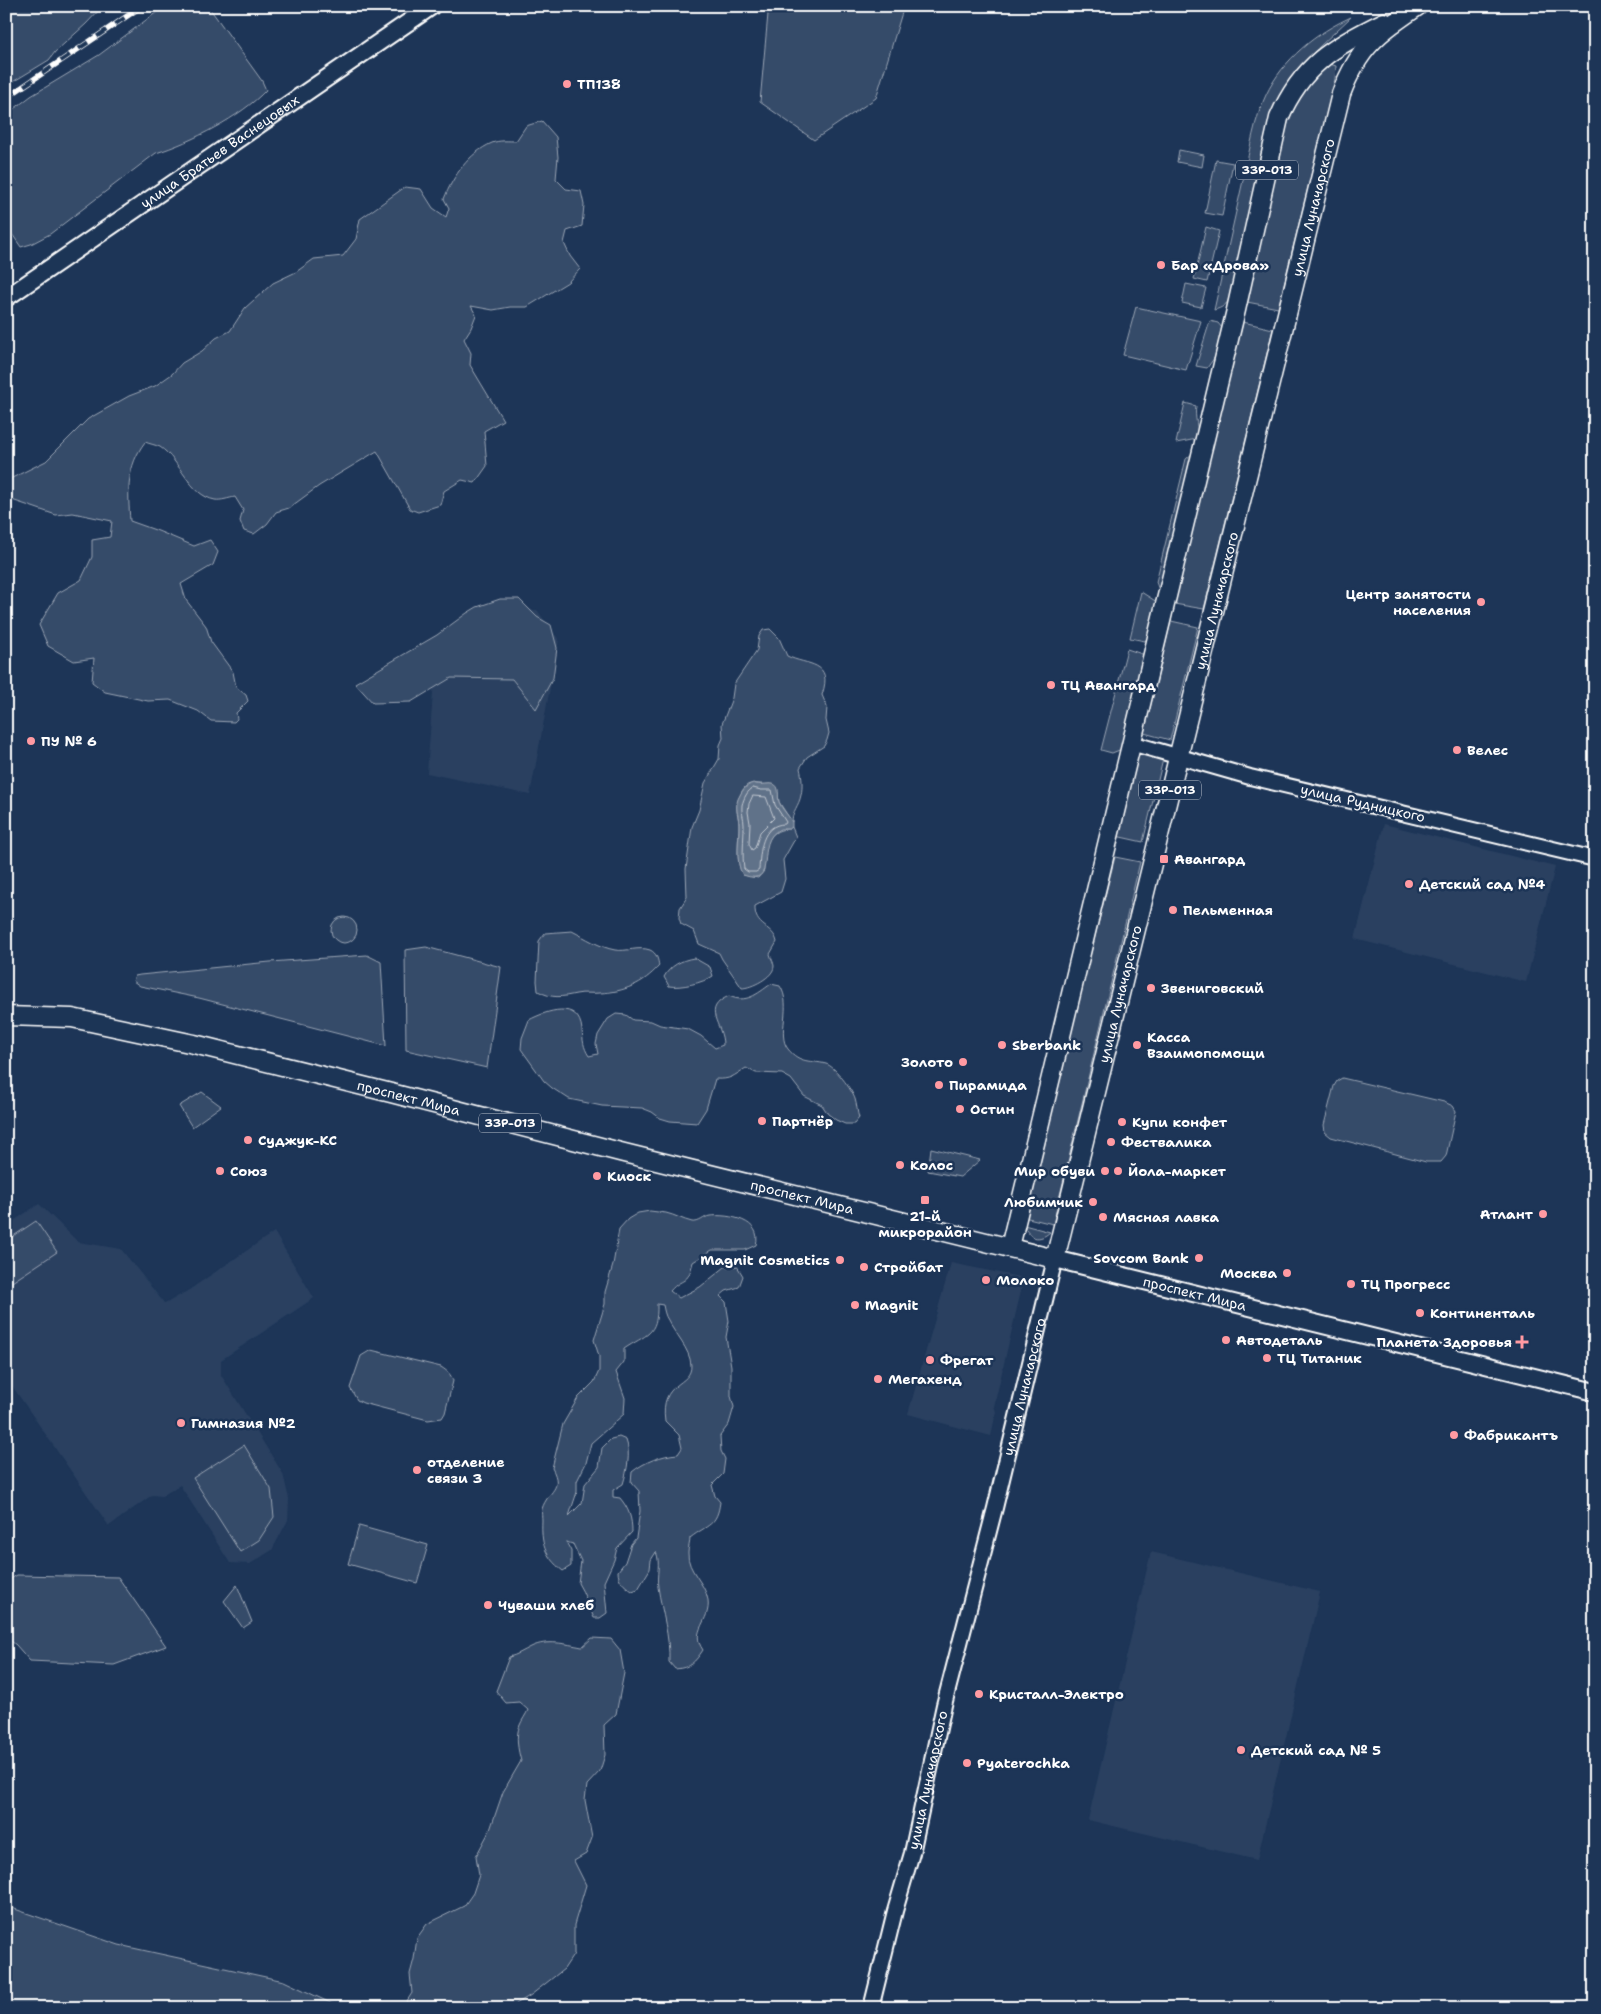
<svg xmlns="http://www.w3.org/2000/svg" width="1601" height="2014" font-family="'Shantell Sans',sans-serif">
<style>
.built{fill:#2a4161}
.green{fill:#364b69;stroke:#9aa5b4}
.water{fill:#617289;stroke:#a0aab8}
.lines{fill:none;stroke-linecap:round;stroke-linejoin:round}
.shore{stroke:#c0c7d0;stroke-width:1}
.tertiary-casing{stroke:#fff;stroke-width:18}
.secondary-casing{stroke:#fff;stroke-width:20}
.primary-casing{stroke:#fff;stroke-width:21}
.tertiary{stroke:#1d3557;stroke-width:14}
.secondary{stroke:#1d3557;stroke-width:16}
.primary{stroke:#1d3557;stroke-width:18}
.rail-casing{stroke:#fff;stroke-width:5.5}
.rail{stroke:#1d3557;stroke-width:4;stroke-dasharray:11;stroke-linecap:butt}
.poi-dot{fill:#ff9aa2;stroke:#1d3557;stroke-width:2}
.labels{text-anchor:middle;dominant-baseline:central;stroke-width:5;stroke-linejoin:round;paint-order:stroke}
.shield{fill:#1d3557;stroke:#bbc2cd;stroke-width:1}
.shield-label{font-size:12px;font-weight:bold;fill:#fff}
.poi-label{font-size:14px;font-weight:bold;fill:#fff;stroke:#1d3557;text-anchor:start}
.street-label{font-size:14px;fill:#fff;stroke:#1d3557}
</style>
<rect width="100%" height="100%" fill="#1d3557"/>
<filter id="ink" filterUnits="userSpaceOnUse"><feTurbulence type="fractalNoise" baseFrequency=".02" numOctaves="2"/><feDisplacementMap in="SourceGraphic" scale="10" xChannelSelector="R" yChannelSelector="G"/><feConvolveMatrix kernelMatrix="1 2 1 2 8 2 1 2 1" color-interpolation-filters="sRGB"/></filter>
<g filter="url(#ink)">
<path class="built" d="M 501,609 L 537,610 L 559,640 L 530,795 L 427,773 L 437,641 Z
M 1384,824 L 1555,867 L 1526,982 L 1355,939 Z
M 39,1204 L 78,1242 L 121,1249 L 165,1304 L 189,1290 L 274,1232 L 314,1298 L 221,1360 L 221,1375 L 283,1474 L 289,1499 L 288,1520 L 272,1550 L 250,1564 L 230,1563 L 180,1485 L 162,1496 L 152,1495 L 109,1526 L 6,1377 L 6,1226 Z
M 951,1263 L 1024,1278 L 994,1406 L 996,1412 L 991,1436 L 908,1414 Z
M 1151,1552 L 1320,1592 L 1257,1860 L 1088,1820 Z"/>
<path class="green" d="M 6,6 L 103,6 L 86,24 L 55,52 L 49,60 L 6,86 Z
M 165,6 L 208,6 L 262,81 L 266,90 C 241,117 191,142 156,153 L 50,234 L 31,244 L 21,247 L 10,231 L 6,229 L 6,115 L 31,96 L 99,55 Z
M 755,6 L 904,6 L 876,98 L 814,140 L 760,102 L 768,14 Z
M 1351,17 C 1329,38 1305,58 1288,83 C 1267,113 1262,150 1255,184 C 1246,222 1238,259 1230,297 C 1227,305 1222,308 1214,310 C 1224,265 1234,221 1244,176 C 1250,149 1254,120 1266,95 C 1283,59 1316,33 1351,17 Z
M 1330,64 L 1336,66 L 1335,79 L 1278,308 L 1247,302 L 1285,132 C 1293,106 1307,79 1330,64 Z
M 542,121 L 556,137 L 558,157 L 556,179 L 566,189 L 581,191 L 584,205 L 582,226 L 567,231 L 564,243 L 570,256 L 580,269 L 568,282 L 527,307 L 510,307 L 493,310 L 471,306 L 476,315 L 471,328 L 464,339 L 471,353 L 470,365 L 503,420 L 484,431 L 487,466 L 475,483 L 462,480 L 444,491 L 440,505 L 418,512 L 410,509 L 377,451 L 319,486 L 289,508 L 276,512 L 267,524 L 254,534 L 244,531 L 240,521 L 243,510 L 235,497 C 229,498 221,501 215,500 C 189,495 181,461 160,447 C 156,445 150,444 145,442 C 126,467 128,492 130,521 L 158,531 L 194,546 L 210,540 L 218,552 L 213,565 L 181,584 L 186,600 L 206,626 L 211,642 L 233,672 L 236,687 L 246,695 L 248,701 L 236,713 L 237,719 L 234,722 L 211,721 L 198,711 L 170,700 L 148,701 L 105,692 L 92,682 L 94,658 L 74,661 L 48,646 L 39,625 L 58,593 L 81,580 L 92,557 L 92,540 L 110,537 L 112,521 L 73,513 L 56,515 L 6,498 L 6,481 L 46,461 L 88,419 L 129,396 L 155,386 L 172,374 L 182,363 L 202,351 L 216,338 L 230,331 L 245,308 L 273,283 L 296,272 L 314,259 L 343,256 L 356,239 L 360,219 L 405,187 L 421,189 L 433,208 L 446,217 L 449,208 L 444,199 C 453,176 469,153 492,143 C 499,140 509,141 516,141 L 526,126 Z
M 1179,150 L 1204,155 L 1202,167 L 1177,162 Z
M 1216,160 L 1233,163 L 1222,216 L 1205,213 Z
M 1206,227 L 1219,231 L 1207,282 L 1194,279 Z
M 1186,284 L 1206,288 L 1201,307 L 1182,303 Z
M 1136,307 L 1201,321 L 1186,370 L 1123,355 Z
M 1210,321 L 1218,323 L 1222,328 L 1217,354 L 1207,368 L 1196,366 Z
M 1243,322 L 1273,329 L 1204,609 L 1174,604 Z
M 1185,403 L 1196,406 C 1194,419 1199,426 1197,439 L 1176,443 Z
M 1193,453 L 1160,593 L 1156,582 L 1186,459 Z
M 1141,592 L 1157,602 L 1149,636 L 1145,641 L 1130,638 Z
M 500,599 L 519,599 L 537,617 L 551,625 L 557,648 L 553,678 L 536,709 L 512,679 L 451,678 L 411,702 L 373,703 L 355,683 L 437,635 L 467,613 L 477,607 Z
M 1171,621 L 1198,627 L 1170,740 L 1144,733 Z
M 770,629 L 779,638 L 787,656 C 807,666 834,660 822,695 L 827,707 L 826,720 L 829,733 L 827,740 L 824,746 L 807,757 L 800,768 C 802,777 803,786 801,795 C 799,806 792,811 792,822 L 779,802 L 778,793 L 771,784 C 762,786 751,780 745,787 C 741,791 738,800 737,805 C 736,813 739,818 739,825 C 739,838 735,864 743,875 L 758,878 L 764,871 C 764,852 765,829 789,829 L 792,827 L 796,837 L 783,860 L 785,879 L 781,892 L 755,906 C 754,928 773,925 777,942 L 770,954 C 771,958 774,963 774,966 C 774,977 751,988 742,988 L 722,959 L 719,953 L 699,944 L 694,931 L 681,924 L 679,918 L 680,908 L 687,897 L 686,869 L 692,827 L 699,810 L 705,783 L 719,759 L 720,745 L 723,738 L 722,724 L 732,698 L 734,684 L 757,650 L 759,636 L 763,630 Z
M 1127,649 L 1145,655 L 1122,749 L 1112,753 L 1101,750 Z
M 1139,746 L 1165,751 L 1143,842 L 1116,836 Z
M 1115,857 L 1140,862 L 1053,1224 L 1024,1217 Z
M331 930a13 13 0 1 1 26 0a13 13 0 1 1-26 0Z
M 572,931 C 586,938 599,947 615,950 C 626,952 639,946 650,950 C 657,953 658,960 659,966 C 643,984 624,992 600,993 C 592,994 584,992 576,994 C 562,997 552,999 538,991 L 537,981 L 539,941 L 545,933 Z
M 426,947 L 501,967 L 487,1068 L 406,1050 L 405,950 Z
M 367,955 L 381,962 L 386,1046 L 199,998 L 140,986 L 133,981 L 135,976 L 140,975 L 270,962 Z
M 694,958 L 710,967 L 713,976 C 703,983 680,988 669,986 L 664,977 C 670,966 681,960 694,958 Z
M 771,984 L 780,986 C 793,1006 776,1034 788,1049 C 800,1064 811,1060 826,1064 C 835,1066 852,1090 855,1099 C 857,1105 857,1112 859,1118 L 854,1124 L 845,1124 L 836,1120 L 828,1114 L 822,1105 L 804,1096 L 791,1079 L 782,1074 L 756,1073 L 746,1068 C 733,1076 731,1080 715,1079 L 706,1109 L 697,1123 L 670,1121 L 660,1118 L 652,1112 L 642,1108 L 602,1106 L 569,1099 L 552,1088 L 544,1081 L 521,1049 L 522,1038 L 529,1020 C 546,1011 579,999 582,1030 C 583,1040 583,1047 589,1056 L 598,1054 L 596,1044 L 598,1035 L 608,1019 L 616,1014 L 626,1015 L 633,1020 L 651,1021 L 660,1025 L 688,1029 L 701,1036 L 715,1048 L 723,1045 C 723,1023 700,1009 729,996 C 746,1004 757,994 771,984 Z
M 1342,1078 L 1444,1102 L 1453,1106 L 1456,1111 L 1446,1156 L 1441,1162 L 1426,1162 L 1331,1137 L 1325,1132 L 1324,1125 L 1334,1086 L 1337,1081 Z
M 202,1092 L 221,1106 L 192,1127 L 179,1106 Z
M 931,1148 L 980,1160 L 960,1177 L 928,1171 Z
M 650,1211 C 655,1212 661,1212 666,1213 C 675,1215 683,1220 692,1222 C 700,1223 703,1217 710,1216 C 729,1214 763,1220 756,1245 L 745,1250 L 712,1250 L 693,1262 C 687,1287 683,1276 670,1291 L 679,1298 L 700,1287 L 725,1267 L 737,1266 L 743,1276 L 739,1287 L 726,1291 L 720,1296 L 726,1302 L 729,1321 L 726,1337 L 731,1366 L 731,1396 L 734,1407 L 729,1424 L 720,1436 L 721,1451 L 725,1459 L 723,1474 L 712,1485 L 715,1496 L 720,1502 C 717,1526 708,1524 690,1538 C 690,1543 688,1548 688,1553 C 687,1571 705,1582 708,1600 C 711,1622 689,1630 703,1650 C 695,1662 690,1668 675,1669 L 669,1662 C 670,1636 662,1613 658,1587 C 656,1575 661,1563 656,1552 L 651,1560 L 650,1569 L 638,1589 L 632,1591 C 624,1585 618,1581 618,1571 L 625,1562 L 631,1544 L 636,1538 L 640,1511 L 639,1491 L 631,1482 L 632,1472 C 644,1462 662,1455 678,1454 L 682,1448 L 679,1435 L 665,1421 C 659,1380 692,1387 691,1365 C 690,1349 675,1335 668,1320 C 665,1316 664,1310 663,1305 L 657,1304 C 658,1336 646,1334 624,1349 L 624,1362 L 616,1372 L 625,1398 L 624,1414 L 591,1443 L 586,1463 L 577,1481 L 577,1492 L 569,1516 L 582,1503 L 585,1484 L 599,1467 L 602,1448 L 611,1439 L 619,1437 L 626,1440 C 631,1453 627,1471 623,1484 L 613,1490 L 613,1497 L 620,1498 C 629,1509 632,1518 632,1532 L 617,1548 L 614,1560 L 604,1582 L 607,1613 L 600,1618 L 594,1618 C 588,1606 585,1594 578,1583 L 581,1561 L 573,1544 L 566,1542 L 571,1551 L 571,1566 L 563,1571 C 544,1556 541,1543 542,1520 C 542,1517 541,1512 542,1509 C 548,1490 564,1490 552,1468 L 563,1424 L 578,1398 L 594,1382 L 599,1371 L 599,1356 L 594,1340 L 605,1304 L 605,1292 L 613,1265 L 619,1229 L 628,1219 L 638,1213 Z
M 36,1221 L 57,1252 L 6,1286 L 6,1241 Z
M 1024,1225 L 1050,1232 C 1039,1242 1029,1239 1024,1225 Z
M 371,1350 L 441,1367 C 447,1371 451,1374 453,1381 L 445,1413 L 442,1418 L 428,1420 L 363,1403 L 357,1400 L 350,1388 L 361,1356 Z
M 244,1445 L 271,1489 L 274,1517 L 259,1540 L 240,1552 L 193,1478 Z
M 359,1526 L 428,1545 L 417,1583 L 348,1564 Z
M 17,1575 L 118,1577 L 166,1646 L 114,1665 L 30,1661 L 16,1645 L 6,1637 L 6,1582 Z
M 237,1585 L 252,1622 L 243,1628 L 224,1601 Z
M 592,1638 L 611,1639 L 620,1650 L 624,1673 L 616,1714 L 604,1725 L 605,1755 L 600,1771 L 587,1785 L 585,1800 L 592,1838 L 586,1854 L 574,1861 L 586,1885 L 574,1925 L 574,1954 L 564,1969 L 531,1995 L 516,2004 L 514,2008 L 392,2008 L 405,2004 L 412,1993 L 410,1974 L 414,1959 L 417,1938 L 427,1924 L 464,1906 L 473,1893 L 479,1875 L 476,1856 L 490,1830 L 503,1792 L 521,1761 C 518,1750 515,1736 520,1725 C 522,1720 526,1715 528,1710 L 519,1702 L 506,1703 L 496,1691 L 509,1657 C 517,1655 523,1651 531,1647 C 547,1639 566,1644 582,1647 Z
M 6,1906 L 119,1945 L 284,1981 L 341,2008 L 6,2008 Z"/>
<path class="water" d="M 753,783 C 761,786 766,783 773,784 C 781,786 777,796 779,802 C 782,810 788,814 792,822 L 792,827 L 789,829 L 780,829 C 753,842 780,888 743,875 C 734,862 740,837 739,822 C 738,814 735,808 738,799 C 742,791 745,786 753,783 Z"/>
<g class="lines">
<path class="shore" d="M 753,788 L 761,790 L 772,790 L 775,805 L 786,822 L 785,824 C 761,824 760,852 759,870 L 756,872 L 748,872 L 744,869 C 742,855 744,839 744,825 C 744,817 741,812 742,805 C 744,798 747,791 753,788 Z
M 753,796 L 766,797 L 774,818 L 760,832 L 755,848 L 752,850 L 749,844 L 750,823 L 748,812 L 749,804 Z"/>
<g class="tertiary-casing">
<g id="tertiary">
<path d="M 1131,743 L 1250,777 L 1595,859"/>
<path id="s1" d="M 871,2008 L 895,1911 L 912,1853 L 944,1705 L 995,1508 L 1055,1259"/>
</g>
</g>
<g class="secondary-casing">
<g id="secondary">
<path id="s2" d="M 6,298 L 432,6"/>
<path id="s3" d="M 1055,1259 L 1595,1392"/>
</g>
</g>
<g class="primary-casing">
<g id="primary">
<path id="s4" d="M 6,1016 L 72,1018 L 194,1044 L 391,1093 L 624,1153 L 1055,1259 L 1341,94 C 1359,47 1377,34 1418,6"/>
<path d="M 1010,1247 L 1236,310 L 1279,118 C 1302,65 1334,46 1384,22"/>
</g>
</g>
<use href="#tertiary" class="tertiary"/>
<use href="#secondary" class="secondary"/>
<use href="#primary" class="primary"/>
<g class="rail-casing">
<path id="rail" d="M 6,98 L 142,6"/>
</g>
<use href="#rail" class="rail"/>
</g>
</g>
<g class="poi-dot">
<circle cx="567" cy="84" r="5"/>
<circle cx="1161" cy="265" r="5"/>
<circle cx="1481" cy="602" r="5"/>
<circle cx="1051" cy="685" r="5"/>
<circle cx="31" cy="741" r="5"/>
<circle cx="1457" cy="750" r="5"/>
<rect x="1159" y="854" width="10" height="10" rx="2.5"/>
<circle cx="1409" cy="884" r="5"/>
<circle cx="1173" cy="910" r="5"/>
<circle cx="1151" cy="988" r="5"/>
<circle cx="1002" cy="1045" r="5"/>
<circle cx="1137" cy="1045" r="5"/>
<circle cx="963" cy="1062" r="5"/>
<circle cx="939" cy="1085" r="5"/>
<circle cx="960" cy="1109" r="5"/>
<circle cx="762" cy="1121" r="5"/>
<circle cx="1122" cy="1122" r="5"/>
<circle cx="248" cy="1140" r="5"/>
<circle cx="1111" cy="1142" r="5"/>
<circle cx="900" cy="1165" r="5"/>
<circle cx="220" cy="1171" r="5"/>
<circle cx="1105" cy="1171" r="5"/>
<circle cx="1118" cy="1171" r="5"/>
<circle cx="597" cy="1176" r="5"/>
<rect x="920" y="1195" width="10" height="10" rx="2.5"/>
<circle cx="1093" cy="1202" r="5"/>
<circle cx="1543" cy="1214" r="5"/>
<circle cx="1103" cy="1217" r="5"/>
<circle cx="1199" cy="1258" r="5"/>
<circle cx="840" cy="1260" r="5"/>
<circle cx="864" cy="1267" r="5"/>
<circle cx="1287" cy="1273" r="5"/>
<circle cx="986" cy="1280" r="5"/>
<circle cx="1351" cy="1284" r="5"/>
<circle cx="855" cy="1305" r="5"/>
<circle cx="1420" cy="1313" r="5"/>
<circle cx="1226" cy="1340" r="5"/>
<path d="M1519.5 1334.5h5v5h5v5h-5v5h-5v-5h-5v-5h5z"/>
<circle cx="1267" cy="1358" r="5"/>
<circle cx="930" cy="1360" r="5"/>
<circle cx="878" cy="1379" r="5"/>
<circle cx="181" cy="1423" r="5"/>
<circle cx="1454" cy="1435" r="5"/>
<circle cx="417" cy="1470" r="5"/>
<circle cx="488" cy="1605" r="5"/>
<circle cx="979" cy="1694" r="5"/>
<circle cx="1241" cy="1750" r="5"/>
<circle cx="967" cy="1763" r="5"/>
</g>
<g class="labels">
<g class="shield">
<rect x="1236" y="160.5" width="62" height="19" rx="4"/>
<rect x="1139" y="780.5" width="62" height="19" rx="4"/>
<rect x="479" y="1113.5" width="62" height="19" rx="4"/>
</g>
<g class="shield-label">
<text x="1267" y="170">33Р-013</text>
<text x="1170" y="790">33Р-013</text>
<text x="510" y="1123">33Р-013</text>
</g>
<g class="poi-label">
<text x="577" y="84">ТП138</text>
<text x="1171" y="265">Бар «Дрова»</text>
<text x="1471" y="594" text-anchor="end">Центр занятости<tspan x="1471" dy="16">населения</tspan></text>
<text x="1061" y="685">ТЦ Авангард</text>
<text x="41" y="741">ПУ № 6</text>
<text x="1467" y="750">Велес</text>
<text x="1174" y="859">Авангард</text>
<text x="1419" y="884">Детский сад №4</text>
<text x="1183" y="910">Пельменная</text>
<text x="1161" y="988">Звениговский</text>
<text x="1147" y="1037">Касса<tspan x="1147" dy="16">Взаимопомощи</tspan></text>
<text x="1012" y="1045">Sberbank</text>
<text x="953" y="1062" text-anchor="end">Золото</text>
<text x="949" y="1085">Пирамида</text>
<text x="970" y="1109">Остин</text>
<text x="772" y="1121">Партнёр</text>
<text x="1132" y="1122">Купи конфет</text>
<text x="258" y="1140">Суджук-КС</text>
<text x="1121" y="1142">Фествалика</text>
<text x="910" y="1165">Колос</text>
<text x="230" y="1171">Союз</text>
<text x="1095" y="1171" text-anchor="end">Мир обуви</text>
<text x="1128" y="1171">Йола-маркет</text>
<text x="607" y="1176">Киоск</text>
<text x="1083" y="1202" text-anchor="end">Любимчик</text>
<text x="1533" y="1214" text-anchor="end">Атлант</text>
<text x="925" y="1216" text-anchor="middle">21-й<tspan x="925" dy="16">микрорайон</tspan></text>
<text x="1113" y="1217">Мясная лавка</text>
<text x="1189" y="1258" text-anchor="end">Sovcom Bank</text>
<text x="830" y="1260" text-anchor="end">Magnit Cosmetics</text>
<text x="874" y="1267">Стройбат</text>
<text x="1277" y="1273" text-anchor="end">Москва</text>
<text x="996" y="1280">Молоко</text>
<text x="1361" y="1284">ТЦ Прогресс</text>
<text x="865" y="1305">Magnit</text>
<text x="1430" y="1313">Континенталь</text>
<text x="1236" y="1340">Автодеталь</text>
<text x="1512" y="1342" text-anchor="end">Планета Здоровья</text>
<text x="1277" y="1358">ТЦ Титаник</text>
<text x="940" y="1360">Фрегат</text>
<text x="888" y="1379">Мегахенд</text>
<text x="191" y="1423">Гимназия №2</text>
<text x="1464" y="1435">Фабрикантъ</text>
<text x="427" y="1462">отделение<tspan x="427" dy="16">связи 3</tspan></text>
<text x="498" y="1605">Чуваши хлеб</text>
<text x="989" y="1694">Кристалл-Электро</text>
<text x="1251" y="1750">Детский сад № 5</text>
<text x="977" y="1763">Pyaterochka</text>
</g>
<g class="street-label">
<text stroke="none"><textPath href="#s2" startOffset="259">улица Братьев Васнецовых</textPath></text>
<text stroke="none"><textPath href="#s4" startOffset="2161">улица Луначарского</textPath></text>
<text stroke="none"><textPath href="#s4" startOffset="1756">улица Луначарского</textPath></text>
<text transform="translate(1363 803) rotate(13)">улица Рудницкого</text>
<text stroke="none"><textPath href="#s4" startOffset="1351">улица Луначарского</textPath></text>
<text stroke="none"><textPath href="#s4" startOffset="412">проспект Мира</textPath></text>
<text stroke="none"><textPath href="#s4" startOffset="818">проспект Мира</textPath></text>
<text stroke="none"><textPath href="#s3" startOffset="144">проспект Мира</textPath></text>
<text stroke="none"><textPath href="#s1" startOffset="640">улица Луначарского</textPath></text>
<text stroke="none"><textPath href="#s1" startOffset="235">улица Луначарского</textPath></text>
</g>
</g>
<rect width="1601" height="2014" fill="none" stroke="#1d3557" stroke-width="25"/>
<rect x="12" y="12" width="1576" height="1989" fill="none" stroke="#fff" stroke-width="2" filter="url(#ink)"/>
</svg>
